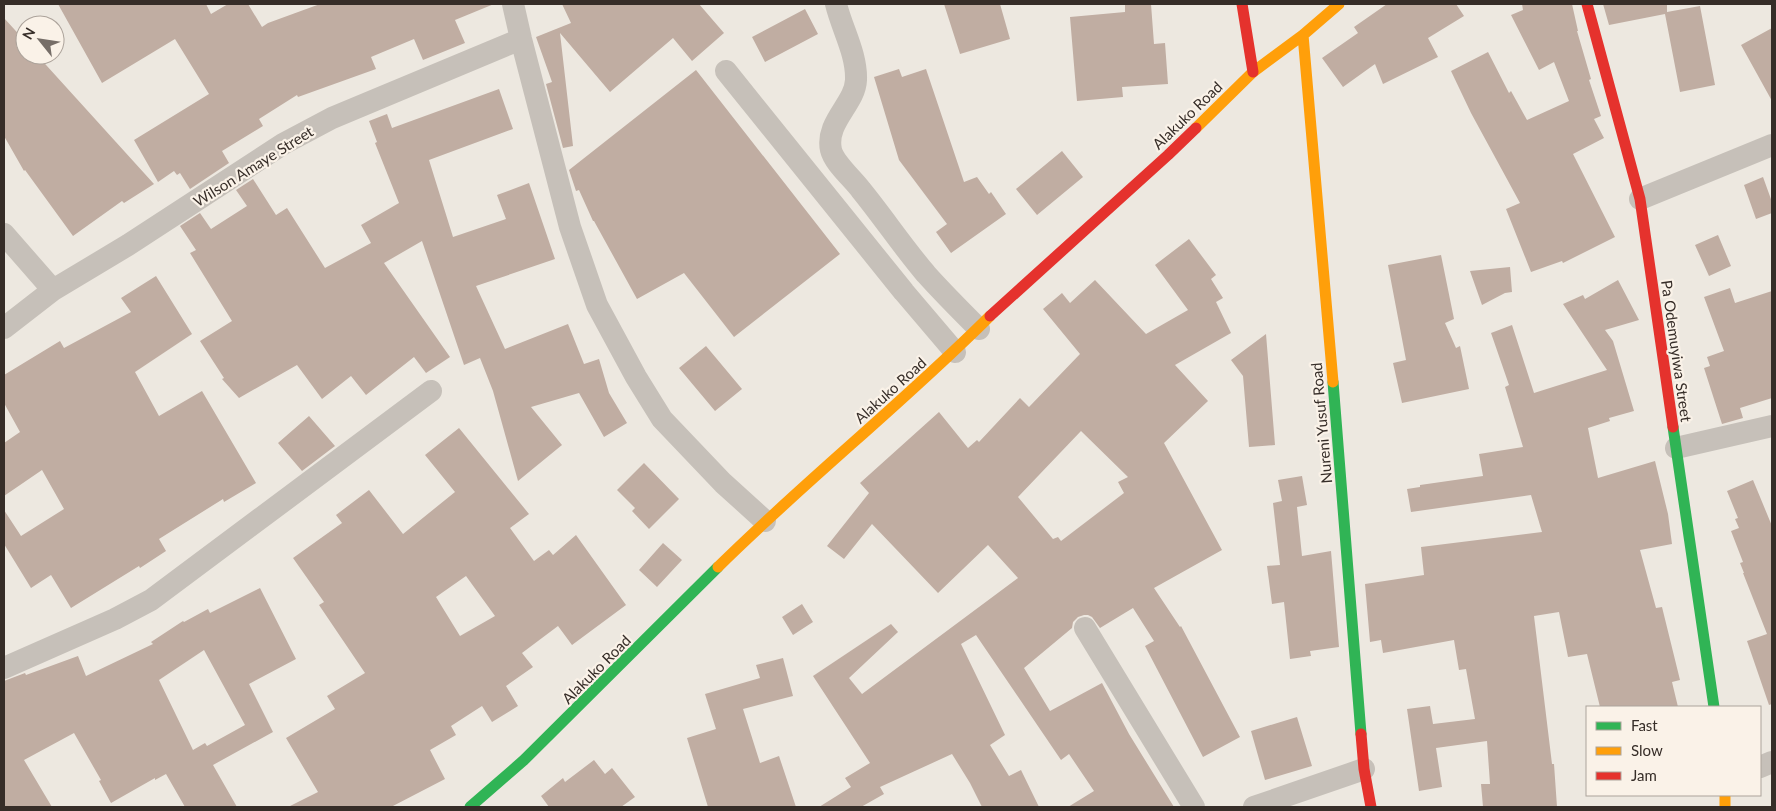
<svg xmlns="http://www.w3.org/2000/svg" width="1776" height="811" font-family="Lato,sans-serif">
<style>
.building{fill:#c0ada2;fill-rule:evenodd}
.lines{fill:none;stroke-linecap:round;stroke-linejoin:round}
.street{stroke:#c6c0b9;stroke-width:22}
.fast{stroke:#30b455;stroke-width:11}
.slow{stroke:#ff9f0a;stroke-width:11}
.jam{stroke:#e5322d;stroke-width:11}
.labels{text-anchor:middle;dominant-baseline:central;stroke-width:4.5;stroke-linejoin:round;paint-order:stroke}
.street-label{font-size:15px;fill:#362d28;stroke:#faf2e8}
</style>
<rect width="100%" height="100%" fill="#ede8e0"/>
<path class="building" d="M 58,4 L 206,4 L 211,14 L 228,4 L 248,4 L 262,27 L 268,23 L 320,4 L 494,4 L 455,20 L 465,43 L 423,60 L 414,39 L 371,57 L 376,69 L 298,97 L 297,95 L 259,119 L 263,126 L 222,151 L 229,163 L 190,189 L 180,173 L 177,175 L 174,171 L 158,182 L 134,140 L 209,94 L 175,39 L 102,83 Z
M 562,4 L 699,4 L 724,33 L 692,61 L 673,38 L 610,92 L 560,33 L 573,146 L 563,148 L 546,84 L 552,82 L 536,37 L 571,23 Z
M 944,4 L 1000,4 L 1010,39 L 960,54 Z
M 1125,4 L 1151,4 L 1154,44 L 1165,43 L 1168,84 L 1122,87 L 1123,97 L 1077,101 L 1070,17 L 1125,12 Z
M 1387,4 L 1456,4 L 1464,16 L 1428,38 L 1438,57 L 1383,84 L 1375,64 L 1343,87 L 1322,58 L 1358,33 L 1354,27 Z
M 1522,4 L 1572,4 L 1578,31 L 1577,31 L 1591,79 L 1589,80 L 1601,116 L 1594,119 L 1604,138 L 1573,154 L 1615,237 L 1563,263 L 1562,261 L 1531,272 L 1506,209 L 1520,203 L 1471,113 L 1451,71 L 1488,52 L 1509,93 L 1511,91 L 1527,120 L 1569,101 L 1554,62 L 1539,70 L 1511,15 L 1523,10 Z
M 1603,4 L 1667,4 L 1667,12 L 1700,6 L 1715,85 L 1680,92 L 1665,14 L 1609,25 Z
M 805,9 L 818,34 L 765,62 L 752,37 Z
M 4,18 L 25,41 L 25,55 L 37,55 L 154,184 L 124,203 L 122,201 L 73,236 L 25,170 L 24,171 L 4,136 Z
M 1772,28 L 1772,101 L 1741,45 Z
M 899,69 L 902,77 L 926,69 L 964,182 L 977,177 L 989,194 L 991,192 L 1006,214 L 951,253 L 936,232 L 947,224 L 899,160 L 874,77 Z
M 696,70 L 840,254 L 734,337 L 684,273 L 637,299 L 594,221 L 593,221 L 579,190 L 576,191 L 569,170 Z
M 499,89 L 513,129 L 429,160 L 453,237 L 506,219 L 497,195 L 529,183 L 555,259 L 476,286 L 505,349 L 568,324 L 584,364 L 599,359 L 609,393 L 627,423 L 604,437 L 579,393 L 531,407 L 562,445 L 518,481 L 493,391 L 480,358 L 464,365 L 422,241 L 384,263 L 450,357 L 426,373 L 414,357 L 366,395 L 351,376 L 322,399 L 297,365 L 239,398 L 222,379 L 224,378 L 200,341 L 232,321 L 190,253 L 196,250 L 180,226 L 200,213 L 211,229 L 247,206 L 236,190 L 253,179 L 276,215 L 287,208 L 325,268 L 371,243 L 361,225 L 399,203 L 375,143 L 377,142 L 369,121 L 387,114 L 392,128 Z
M 1062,151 L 1083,177 L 1037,215 L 1016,189 Z
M 1763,177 L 1772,202 L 1772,213 L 1756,219 L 1744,185 Z
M 1718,235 L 1731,266 L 1709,276 L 1695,245 Z
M 1189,239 L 1216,275 L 1211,279 L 1223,298 L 1216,302 L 1231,333 L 1175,365 L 1208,401 L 1164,443 L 1222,550 L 1154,588 L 1180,627 L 1181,626 L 1240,737 L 1203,757 L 1145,646 L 1154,641 L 1133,608 L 1100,628 L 1092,617 L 1088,615 L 1084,615 L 1078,617 L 1073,622 L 1072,628 L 1024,668 L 1050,711 L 1102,683 L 1129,734 L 1174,807 L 1068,807 L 1094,791 L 1069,754 L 1061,760 L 976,635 L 961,644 L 1005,735 L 990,745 L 1009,776 L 1021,770 L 1039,807 L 982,807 L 970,783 L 952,754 L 880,787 L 884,794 L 861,807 L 819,807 L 851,787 L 845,778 L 870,763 L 813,676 L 891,624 L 898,632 L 849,678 L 862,694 L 1018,578 L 988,545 L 938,593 L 872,524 L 844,559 L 827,546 L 869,493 L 860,483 L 939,412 L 968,448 L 977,440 L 979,442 L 1020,398 L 1029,407 L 1080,354 L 1043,309 L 1062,293 L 1070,303 L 1095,280 L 1146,334 L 1188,310 L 1155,265 ZM 1081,431 L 1128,477 L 1118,482 L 1124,493 L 1061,541 L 1058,537 L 1053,539 L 1018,497 Z
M 1441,255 L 1454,319 L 1445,323 L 1456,348 L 1460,346 L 1469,389 L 1402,403 L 1393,363 L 1406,360 L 1388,265 Z
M 1510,267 L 1512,292 L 1505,293 L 1482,305 L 1470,271 Z
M 156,276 L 192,334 L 135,372 L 159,416 L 202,391 L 256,483 L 224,502 L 223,499 L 159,539 L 166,551 L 140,568 L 139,566 L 71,608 L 51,575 L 31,588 L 4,544 L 4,510 L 21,536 L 64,509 L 42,470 L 4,496 L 4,443 L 20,432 L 4,403 L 4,375 L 60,341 L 64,348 L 131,312 L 121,298 Z
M 1618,280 L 1639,320 L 1605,330 L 1613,341 L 1634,411 L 1609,418 L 1610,421 L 1588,428 L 1598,478 L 1655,461 L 1668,514 L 1672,544 L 1640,550 L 1656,608 L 1662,607 L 1680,680 L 1672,682 L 1678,707 L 1600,707 L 1587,654 L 1568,657 L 1559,612 L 1534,616 L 1552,764 L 1554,764 L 1557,807 L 1483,807 L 1481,784 L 1490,784 L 1487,741 L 1436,748 L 1442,787 L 1419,791 L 1407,709 L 1430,706 L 1433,724 L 1475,719 L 1466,669 L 1459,670 L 1454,640 L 1383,653 L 1381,640 L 1370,642 L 1365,584 L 1424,575 L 1421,547 L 1542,532 L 1531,495 L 1411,512 L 1407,489 L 1420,487 L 1420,485 L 1483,476 L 1479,454 L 1523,447 L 1505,387 L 1509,385 L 1491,333 L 1512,325 L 1534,393 L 1607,370 L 1563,304 L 1583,295 L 1585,299 Z
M 1730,288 L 1735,303 L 1772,291 L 1772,398 L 1740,408 L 1743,418 L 1722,424 L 1704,368 L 1710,366 L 1707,357 L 1724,351 L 1704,297 Z
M 1266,334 L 1275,445 L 1249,447 L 1243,376 L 1231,360 Z
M 706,346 L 742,389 L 715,411 L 679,368 Z
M 309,416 L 335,446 L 302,471 L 278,443 Z
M 459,428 L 529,514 L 510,528 L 534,561 L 549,550 L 553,555 L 576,535 L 626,605 L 572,645 L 558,626 L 522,653 L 533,667 L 506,686 L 518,706 L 492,722 L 482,706 L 451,726 L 456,735 L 430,750 L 445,779 L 391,807 L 288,807 L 318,792 L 286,738 L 335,709 L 327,696 L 365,673 L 319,605 L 324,602 L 293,558 L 342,523 L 336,515 L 369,490 L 403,534 L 455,492 L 425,455 ZM 466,576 L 495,616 L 460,636 L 436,597 Z
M 644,463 L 679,499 L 649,529 L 632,511 L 635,508 L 617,490 Z
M 1302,476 L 1307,505 L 1297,507 L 1302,556 L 1331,551 L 1339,647 L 1310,651 L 1311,656 L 1290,659 L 1284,602 L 1272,604 L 1267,566 L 1280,565 L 1273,503 L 1282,501 L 1278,480 Z
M 1753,480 L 1772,526 L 1772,704 L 1769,705 L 1747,641 L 1767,634 L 1743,573 L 1744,573 L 1740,563 L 1743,562 L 1731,531 L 1739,528 L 1735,519 L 1738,518 L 1727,491 Z
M 663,543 L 682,560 L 657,587 L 639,570 Z
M 260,588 L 296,659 L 249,684 L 273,732 L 213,765 L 237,807 L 185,807 L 166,774 L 155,780 L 155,778 L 111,803 L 99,781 L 101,780 L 74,733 L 24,760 L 52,807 L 4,807 L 4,681 L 25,673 L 26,675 L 78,656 L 86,676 L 153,644 L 151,642 L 183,621 L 184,622 L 208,609 L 210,613 ZM 204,650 L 245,725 L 207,746 L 205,743 L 193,750 L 159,680 Z
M 802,604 L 813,622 L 793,635 L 782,617 Z
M 783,658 L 793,696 L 743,709 L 760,763 L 779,756 L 796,807 L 708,807 L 687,738 L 716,729 L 705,694 L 760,678 L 756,665 Z
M 1297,717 L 1312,766 L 1265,780 L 1251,731 Z
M 594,760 L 605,774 L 612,768 L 635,797 L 621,807 L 549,807 L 541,796 L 563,778 L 565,782 Z"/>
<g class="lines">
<path class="street" d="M 513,4 L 521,39 L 570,227 L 597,305 L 636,377 L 662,419 L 723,483 L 765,521
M 836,4 C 842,29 857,54 856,80 C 855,104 825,122 831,150 C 834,163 853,179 861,190 C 883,217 903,247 926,274 C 943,293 961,311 979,329
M 726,71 L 904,292 L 955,352
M 1640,199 L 1772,145
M 4,234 L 53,290
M 4,328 L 53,290 L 128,245 L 283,144 L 332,118 L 521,39
M 1676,448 L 1772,426
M 1085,628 L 1194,807
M 4,668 L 115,619 L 151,600 L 431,391
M 1760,767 L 1772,762
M 1254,807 L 1364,769"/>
<path class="fast" d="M 1333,382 L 1361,734
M 1673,427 L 1714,707
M 470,807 L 524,760 L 718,567"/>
<path class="slow" d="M 1303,35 L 1333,382
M 1196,128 L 1253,72 L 1303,35 L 1339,4
M 718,567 C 806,480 903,403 990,316
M 1725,795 L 1725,807"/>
<path class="jam" d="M 1242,4 L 1253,72
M 1587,4 L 1640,199 L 1673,427
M 990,316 L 1168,155 L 1196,128
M 1361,734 L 1364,769 L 1371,807"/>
</g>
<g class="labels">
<g class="street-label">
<text transform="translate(1187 115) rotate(-44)">Alakuko Road</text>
<text transform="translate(253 166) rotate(-32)">Wilson Amaye Street</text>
<text transform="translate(1677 351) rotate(82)">Pa Odemuyiwa Street</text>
<text transform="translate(890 390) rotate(-42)">Alakuko Road</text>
<text transform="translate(1321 423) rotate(-95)">Nureni Yusuf Road</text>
<text transform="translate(596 669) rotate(-45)">Alakuko Road</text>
</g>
</g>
<rect width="1776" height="811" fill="none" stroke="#362d28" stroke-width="10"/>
<rect x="1586" y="706" width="175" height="90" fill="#faf2e8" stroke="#aca39b"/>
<rect x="1596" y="722" width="25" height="8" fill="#30b455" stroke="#aca39b"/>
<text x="1631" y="731" font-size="15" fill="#362d28">Fast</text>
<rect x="1596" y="747" width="25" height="8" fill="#ff9f0a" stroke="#aca39b"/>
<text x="1631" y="756" font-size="15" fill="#362d28">Slow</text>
<rect x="1596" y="772" width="25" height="8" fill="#e5322d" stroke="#aca39b"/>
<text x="1631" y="781" font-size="15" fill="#362d28">Jam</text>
<g transform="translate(40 40) rotate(300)"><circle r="24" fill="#faf2e8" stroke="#aca39b"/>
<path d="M0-4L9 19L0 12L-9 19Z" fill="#766e68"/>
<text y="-8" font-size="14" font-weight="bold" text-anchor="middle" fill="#362d28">N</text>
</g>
</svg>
